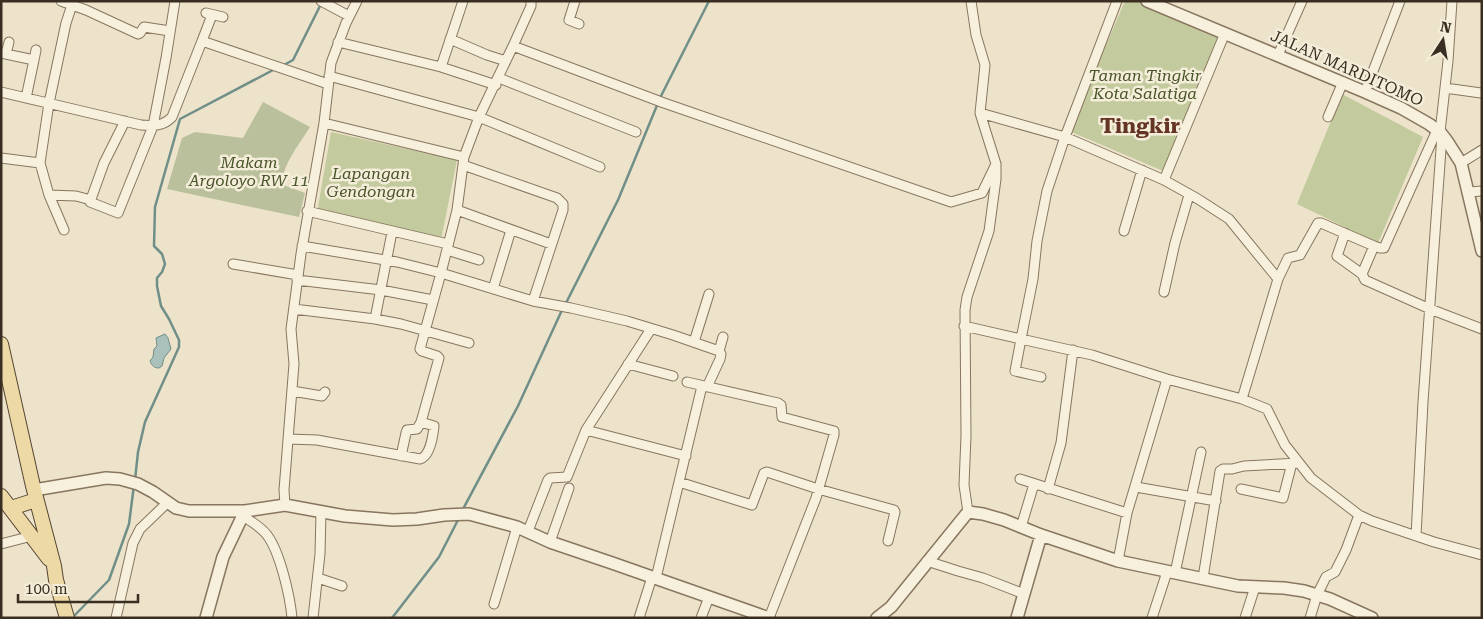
<svg xmlns="http://www.w3.org/2000/svg" width="1483" height="619" font-family="'Roboto Serif',serif">
<style>
.green{fill:#c3ca9e}
.cemetery{fill:#bac09c}
.water{fill:#aac1bb;stroke:#718f89}
.lines{fill:none;stroke-linecap:round;stroke-linejoin:round}
.stream{stroke:#718f89;stroke-width:2.5}
.minor-casing{stroke:#88765f;stroke-width:11}
.tertiary-casing{stroke:#88765f;stroke-width:14}
.primary-casing{stroke:#564533;stroke-width:16}
.minor{stroke:#f7f0dd;stroke-width:9}
.tertiary{stroke:#f7f0dd;stroke-width:11}
.primary{stroke:#ecd9a5;stroke-width:14}
.labels{text-anchor:middle;dominant-baseline:central;stroke-width:5;stroke-linejoin:round;paint-order:stroke}
.street-label{font-size:16px;fill:#392e21;stroke:#f4edd9}
.park-label{font-size:16px;font-style:italic;fill:#485429;stroke:#f4edd9}
.district-label{font-size:21px;font-weight:bold;fill:#633423;stroke:#f4edd9}
</style>
<rect width="100%" height="100%" fill="#ece3ca"/>
<path class="green" d="M 1125,1 L 1137,1 L 1221,37 L 1163,171 L 1069,131 Z
M 1342,94 L 1423,137 L 1378,243 L 1297,204 Z
M 331,132 L 457,160 L 441,240 L 317,213 Z"/>
<path class="cemetery" d="M 263,102 L 310,127 C 299,145 284,162 282,183 L 286,186 L 305,193 L 299,217 L 167,189 L 182,138 L 195,132 L 243,138 Z"/>
<path class="water" d="M 165,334 L 168,338 L 171,349 L 164,358 L 162,366 L 159,368 C 154,368 152,366 150,361 L 153,357 L 154,349 L 157,346 L 156,338 Z"/>
<g class="lines">
<path class="stream" d="M 282,66 L 293,60 L 321,4
M 660,98 L 709,1
M 565,305 L 618,200 L 658,103
M 135,480 L 138,452 L 145,422 L 179,347 L 179,340 L 169,319 L 161,306 L 157,286 L 157,278 L 162,272 L 165,264 L 162,254 L 154,246 L 155,207 L 180,119 L 275,69
M 462,511 L 518,406 L 562,310
M 72,618 L 109,580 L 129,524 L 134,485
M 392,618 L 439,557 L 459,518"/>
<g class="minor-casing">
<path id="minor" d="M 61,1 L 86,10 L 138,34 L 140,33 L 144,27 L 170,31
M 321,1 L 349,16
M 575,1 L 569,20 L 579,24
M 1117,1 L 1065,137 L 1047,191 L 1037,241 L 1033,279 L 1021,339 L 1092,355 L 1167,379 L 1242,399 L 1267,409 L 1285,445 L 1311,478 L 1359,515 L 1372,521 L 1434,542 L 1482,555
M 206,13 L 223,17
M 450,39 L 487,55 L 506,61
M 202,41 L 212,15
M 338,42 L 441,67 L 496,85
M 513,46 L 531,6 L 531,1
M 1,53 L 34,60 L 26,98
M 6,54 L 9,42
M 1278,55 L 1302,1
M 34,60 L 36,50
M 441,67 L 463,1
M 329,76 L 479,117 L 600,167
M 499,78 L 636,132
M 1445,88 L 1481,93
M 1,92 L 141,125 C 153,126 164,126 172,117 L 202,41 L 328,84
M 1365,92 L 1400,1
M 980,113 L 1065,137 L 1164,180 L 1198,199 L 1229,219 L 1278,279 L 1242,399
M 1328,117 L 1343,82
M 125,121 L 104,163 L 90,202 L 118,213 L 153,126 L 166,58 L 175,1
M 324,123 L 464,157
M 1440,132 L 1448,61 L 1452,1
M 1,158 L 40,163
M 1461,163 L 1482,150
M 463,165 L 557,198 L 563,204 L 563,210 L 533,301
M 1164,180 L 1225,33
M 1469,192 L 1482,191
M 49,195 L 76,196 L 91,200
M 457,210 L 551,244
M 307,211 L 448,244
M 64,230 L 49,195 L 40,163 L 49,103 L 66,23 L 72,5
M 1124,231 L 1142,170
M 1345,233 L 1337,256 L 1362,274 L 1365,280 L 1430,309 L 1482,329
M 302,246 L 397,262 L 441,273 L 533,301 L 571,308 L 627,321 L 673,335 L 719,351 L 721,354 L 720,359 L 707,387
M 447,250 L 479,260
M 233,264 L 298,275
M 441,273 L 457,210 L 464,157 L 479,117 L 513,46 L 664,103 L 951,202 L 982,193 L 996,164
M 1362,274 L 1374,246
M 1278,279 L 1288,258 L 1300,255 L 1318,223 L 1321,223 L 1374,246 L 1380,248 L 1384,248 L 1437,130
M 297,280 L 381,290 L 433,300
M 493,289 L 511,230
M 1164,292 L 1175,243 L 1189,195
M 294,309 L 375,319 L 401,324 L 469,343
M 375,319 L 392,232
M 964,326 L 1021,339 L 1015,371 L 1041,377
M 651,329 L 586,430 L 686,456
M 694,342 L 709,294
M 719,351 L 723,337
M 628,364 L 673,376
M 687,382 L 778,403 L 781,405 L 782,417 L 834,431 L 834,435 L 816,498 L 769,618
M 292,391 L 322,396 L 325,392
M 288,439 L 317,440 L 420,459 C 430,456 433,436 434,426 L 421,422
M 401,456 L 406,433 L 407,430 L 417,429 L 421,422 L 439,358 L 437,356 L 422,351 L 420,349 L 441,273
M 1020,479 L 1127,513
M 679,482 L 752,505 L 764,473 L 767,472 L 818,489 L 894,510 L 895,512 L 888,541
M 1136,487 L 1216,501
M 1048,489 L 1061,443 L 1073,350
M 1241,489 L 1283,498 L 1292,463
M 285,505 L 284,490 L 294,364 L 291,329 L 301,254 L 324,123 L 331,63 L 346,23 L 357,1
M 968,512 L 964,485 L 966,436 L 965,310 L 967,297 L 989,231 L 996,179 L 996,164 L 980,113 L 985,65 L 976,35 L 971,1
M 243,516 C 252,522 261,527 267,535 C 280,552 290,596 292,618
M 1021,527 L 1034,484
M 528,531 L 548,480 L 550,478 L 567,477 L 586,430
M 1416,536 L 1423,402 L 1442,135
M 550,542 L 569,488
M 1,544 L 32,536
M 927,561 L 958,571 L 983,578 L 1024,594
M 1118,561 L 1127,513 L 1167,379
M 1175,573 L 1201,452
M 318,578 L 342,586
M 656,578 L 702,386
M 1203,578 L 1220,471 L 1223,469 L 1232,469 L 1244,466 L 1298,463
M 494,604 L 517,527
M 116,618 L 133,543 L 140,529 L 167,503
M 313,618 L 320,554 L 321,512
M 639,618 L 652,577
M 701,618 L 709,597
M 1152,618 L 1167,572
M 1245,618 L 1255,587
M 1310,618 L 1317,595 L 1326,577 L 1335,572 L 1346,550 L 1359,515"/>
</g>
<g class="tertiary-casing">
<path id="tertiary" d="M 1147,1 L 1365,92 L 1401,108 L 1429,124 L 1440,132 L 1447,141 L 1461,163 L 1482,251
M 34,490 L 106,478 L 120,479 L 138,484 L 153,492 L 176,508 L 189,511 L 245,511 L 285,505 L 345,516 L 393,520 L 417,519 L 444,515 L 469,514 L 517,527 L 550,542 L 612,563 L 769,618
M 206,618 L 223,557 L 245,511
M 877,618 L 891,607 L 968,512 L 983,514 L 1004,520 L 1041,535 L 1118,561 L 1238,586 L 1284,588 L 1304,591 L 1330,599 L 1372,618
M 1017,618 L 1041,535"/>
</g>
<g class="primary-casing">
<path id="primary" d="M 1,344 L 33,486 L 54,566 L 56,580 L 67,618
M 1,496 L 49,559
M 11,508 L 36,500"/>
</g>
<use href="#minor" class="minor"/>
<use href="#tertiary" class="tertiary"/>
<use href="#primary" class="primary"/>
</g>
<g class="labels">
<g class="street-label">
<text transform="translate(1347 68) rotate(24)">JALAN MARDITOMO</text>
</g>
<g class="park-label">
<text x="1145" y="75">Taman Tingkir<tspan x="1145" dy="18">Kota Salatiga</tspan></text>
<text x="249" y="162">Makam<tspan x="249" dy="18">Argoloyo RW 11</tspan></text>
<text x="371" y="173">Lapangan<tspan x="371" dy="18">Gendongan</tspan></text>
</g>
<g class="district-label">
<text x="1140" y="126">Tingkir</text>
</g>
</g>
<rect width="1483" height="619" fill="none" stroke="#392e21" stroke-width="5"/>
<g transform="translate(1443 40) rotate(12)" stroke="#f4edd9" stroke-width="4" paint-order="stroke">
<path d="M0-4L9 19L0 12L-9 19Z" fill="#392e21"/>
<text y="-8" font-size="14" font-weight="bold" text-anchor="middle" fill="#392e21">N</text>
</g>
<path d="M18 594v8h120v-8" fill="none" stroke="#392e21" stroke-width="2.5"/>
<text x="25" y="594" font-size="15" fill="#392e21" stroke="#f4edd9" stroke-width="4" paint-order="stroke">100 m</text>
</svg>
